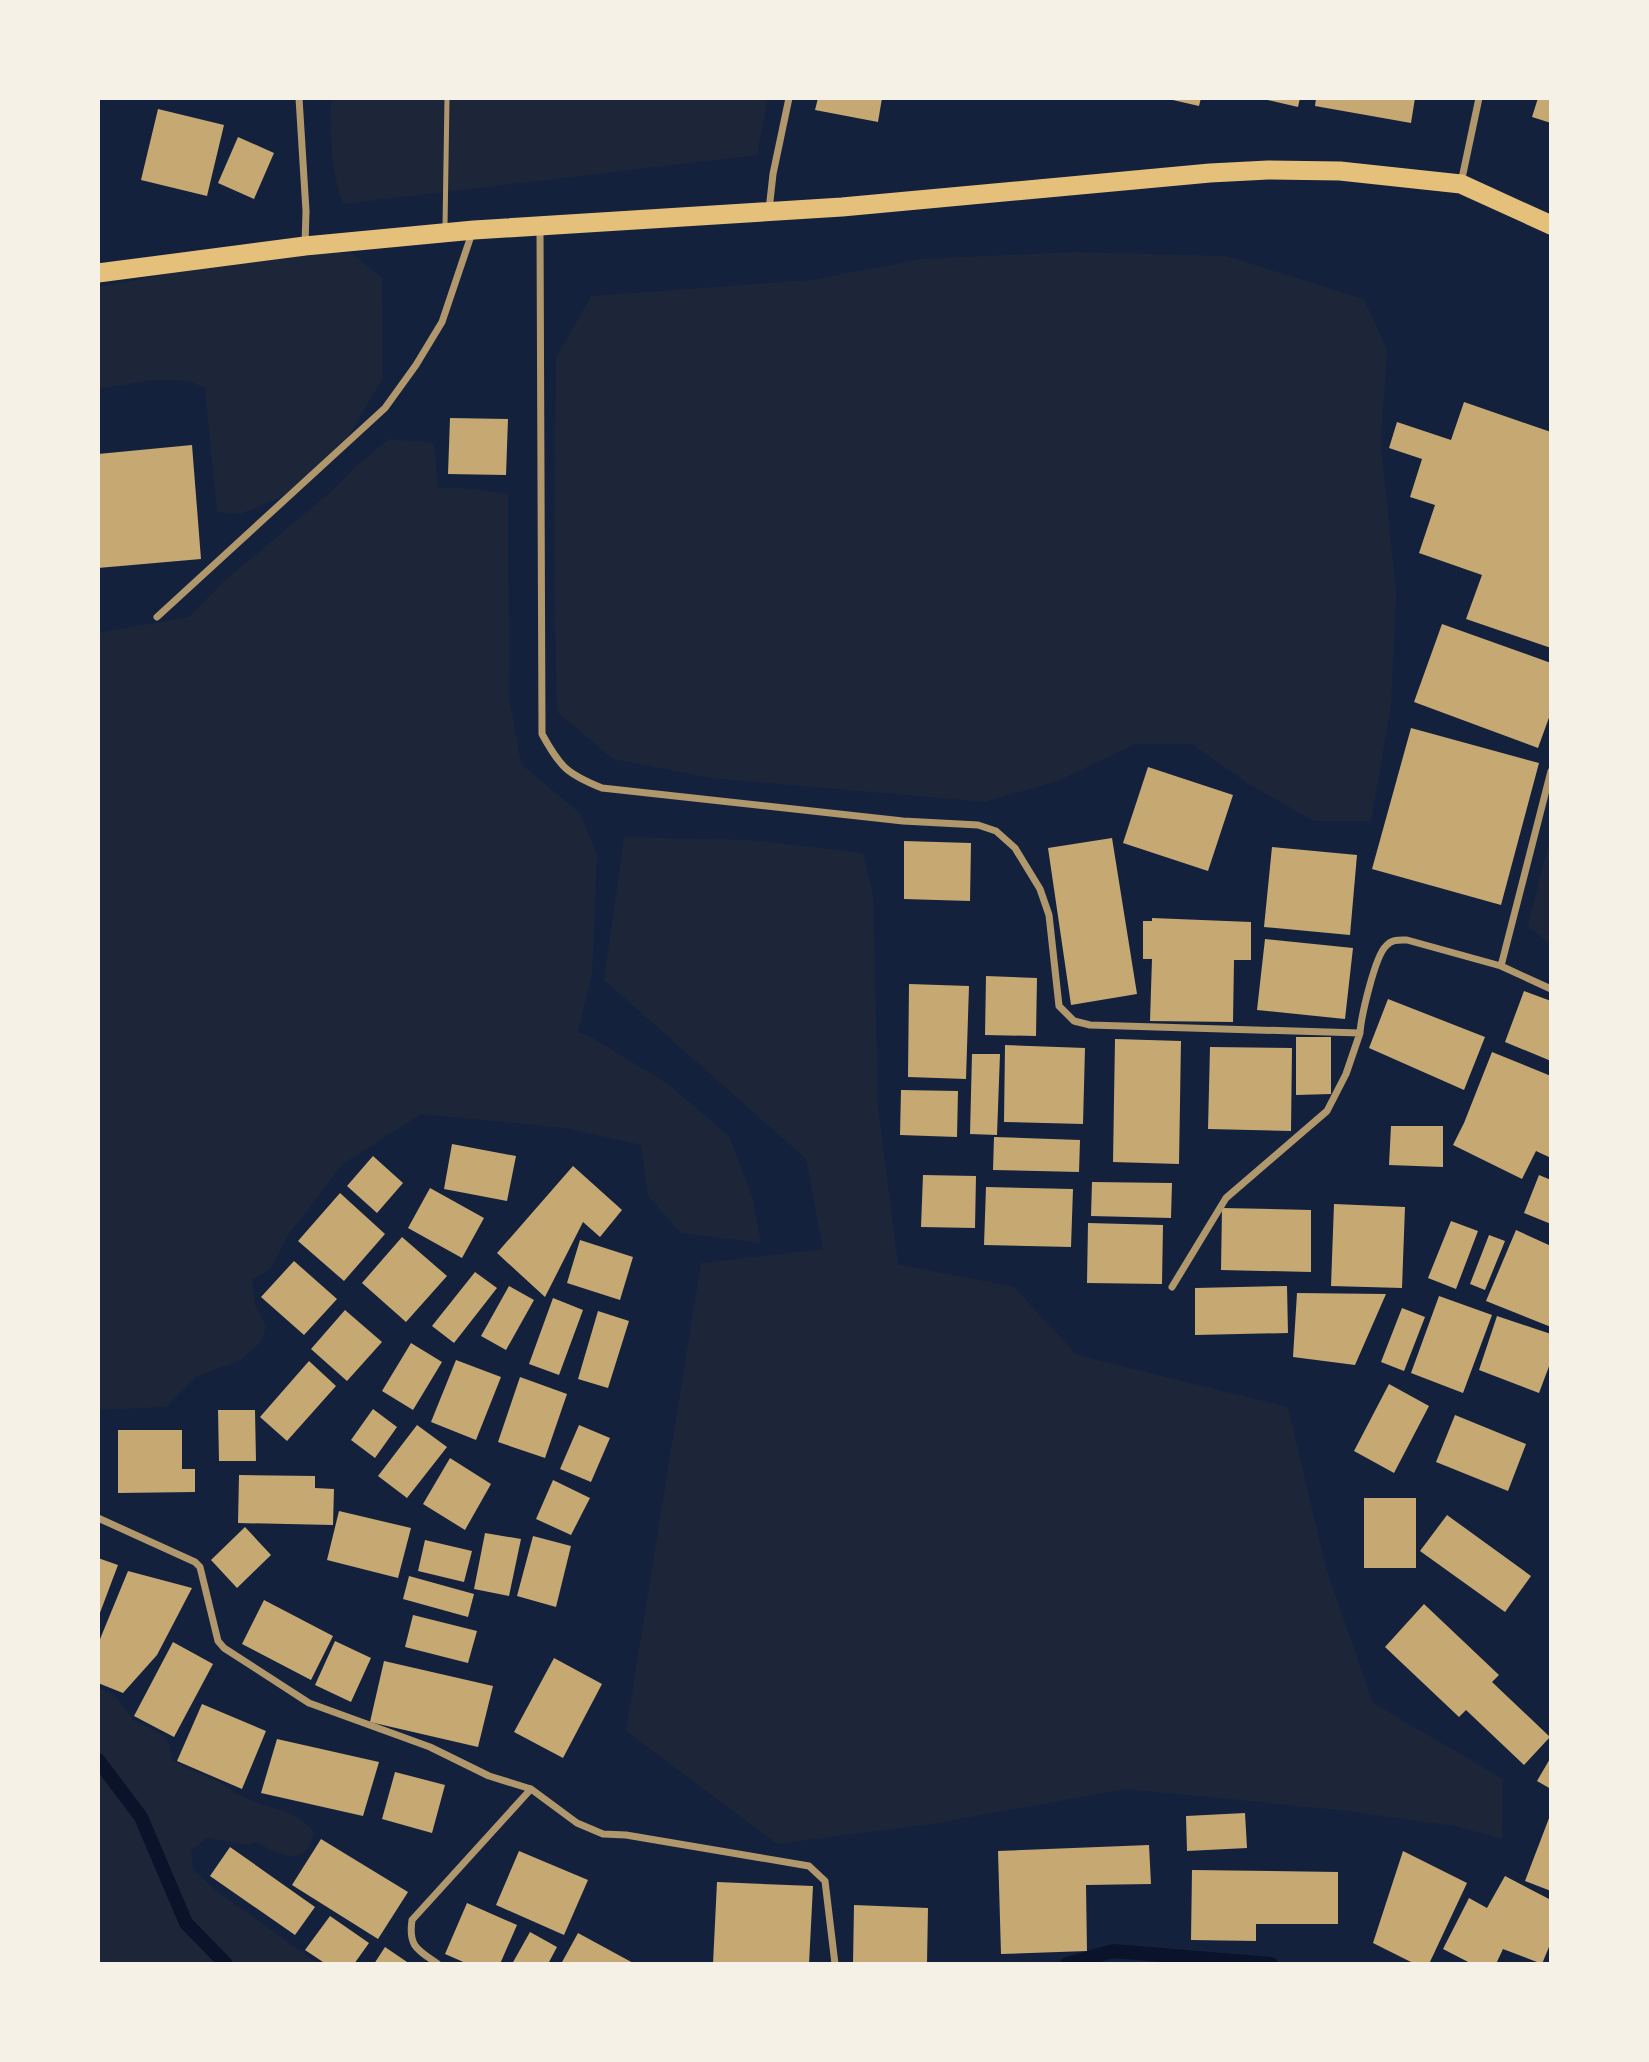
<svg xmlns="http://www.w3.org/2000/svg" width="1649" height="2062" font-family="Arial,sans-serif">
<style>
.green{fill:#1d2539}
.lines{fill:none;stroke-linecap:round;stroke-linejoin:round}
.stream{stroke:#0b132b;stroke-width:14}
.building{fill:#c6a872}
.service{stroke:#b1986c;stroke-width:5}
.minor{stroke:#b1986c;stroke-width:7}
.trunk{stroke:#e5c07b;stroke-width:19}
</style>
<rect width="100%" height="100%" fill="#14213d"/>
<path class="green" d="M 331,98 L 768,98 L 757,155 L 343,204 C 330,169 331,135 331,98 Z
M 317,248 L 354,255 L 382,278 L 383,378 L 338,453 L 309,481 L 273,501 L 240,514 L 217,512 L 205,388 L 189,381 L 153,380 L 98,389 L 98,287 L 273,254 Z
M 1074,252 L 1226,256 L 1364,299 L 1387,350 L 1381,443 L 1396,593 L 1391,706 L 1371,821 L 1314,821 L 1247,783 L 1192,744 L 1135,744 L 1058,781 L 985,802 L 710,778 L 613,759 L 557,712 L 554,563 L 556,358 L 591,296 L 811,280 L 921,259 Z
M 389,439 L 434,443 L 438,488 L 464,488 L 508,494 L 509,697 L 521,764 L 580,813 L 597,855 L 592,975 L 578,1032 L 591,1037 L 668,1084 L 729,1136 L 752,1196 L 761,1243 L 681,1233 L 648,1196 L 641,1145 L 565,1128 L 421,1114 L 343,1164 L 288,1235 L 271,1268 L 252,1280 L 255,1305 L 266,1326 L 262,1341 L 241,1360 L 196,1377 L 166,1407 L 98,1410 L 98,633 L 189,617 L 223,582 L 335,488 L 357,465 Z
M 1551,835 L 1551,945 L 1528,926 Z
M 624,837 L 752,840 L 863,853 L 873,895 L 878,1107 L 898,1264 L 1014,1287 L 1077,1355 L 1288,1407 L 1326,1568 L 1373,1703 L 1503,1779 L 1502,1839 L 1454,1826 L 1339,1810 L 1127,1789 L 931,1824 L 777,1844 L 626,1731 L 701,1263 L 823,1249 L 806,1159 L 604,980 Z
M 98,1687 L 114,1695 L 133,1720 L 163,1735 L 169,1744 L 172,1760 C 187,1769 202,1774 217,1781 C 227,1786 235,1794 246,1798 C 269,1808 299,1811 314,1832 C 307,1868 279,1857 258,1842 L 246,1845 L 207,1838 L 191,1851 L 193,1869 L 218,1892 L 319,1964 L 98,1964 Z"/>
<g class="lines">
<path class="stream" d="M 98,1760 L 141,1817 L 186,1923 L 226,1964
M 1067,1964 L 1113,1951 L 1271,1964"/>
</g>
<path class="building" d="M 818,98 L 882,98 L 878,122 L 815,110 Z
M 1164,98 L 1201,98 L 1199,106 Z
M 1259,98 L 1300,98 L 1298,107 Z
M 1316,98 L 1415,98 L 1411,123 L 1315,106 Z
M 1538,98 L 1551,98 L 1551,123 L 1532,117 Z
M 158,109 L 224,125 L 207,196 L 141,180 Z
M 238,137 L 274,153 L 254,199 L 218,183 Z
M 1464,402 L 1551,432 L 1551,648 L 1466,619 L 1482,575 L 1419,553 L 1435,505 L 1410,497 L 1422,459 L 1389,448 L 1397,422 L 1451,440 Z
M 450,418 L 508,419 L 506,475 L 448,474 Z
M 192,445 L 201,559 L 98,568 L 98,454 Z
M 1442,624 L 1551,663 L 1551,712 L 1538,748 L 1414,702 Z
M 1411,728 L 1539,763 L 1501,905 L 1372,869 Z
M 1148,767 L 1233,795 L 1208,871 L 1123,843 Z
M 1112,838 L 1137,994 L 1071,1005 L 1048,848 Z
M 904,841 L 971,843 L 970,901 L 904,899 Z
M 1272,847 L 1357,855 L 1350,935 L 1264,927 Z
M 1152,918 L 1251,922 L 1251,960 L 1234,960 L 1233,1022 L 1150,1021 L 1152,959 L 1143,959 L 1143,921 L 1152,921 Z
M 1265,939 L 1353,948 L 1345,1019 L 1257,1010 Z
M 986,976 L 1037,978 L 1036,1036 L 985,1035 Z
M 909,984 L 969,986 L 966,1079 L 908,1077 Z
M 1524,991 L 1551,1001 L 1551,1061 L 1505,1042 Z
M 1388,999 L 1485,1037 L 1464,1090 L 1369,1048 Z
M 1296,1037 L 1331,1037 L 1331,1094 L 1296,1095 Z
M 1115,1039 L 1181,1041 L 1179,1164 L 1113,1162 Z
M 1005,1045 L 1085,1048 L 1083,1124 L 1004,1122 Z
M 1210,1047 L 1292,1048 L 1291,1131 L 1208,1129 Z
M 1492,1052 L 1551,1076 L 1551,1158 L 1536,1151 L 1522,1179 L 1453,1145 L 1464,1123 Z
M 972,1054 L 1000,1054 L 997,1135 L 970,1134 Z
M 901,1090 L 958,1091 L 957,1137 L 900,1135 Z
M 1391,1126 L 1443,1126 L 1443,1167 L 1389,1165 Z
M 994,1137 L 1080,1140 L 1079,1172 L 993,1170 Z
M 452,1144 L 516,1156 L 507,1201 L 444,1189 Z
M 373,1156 L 403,1183 L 377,1213 L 347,1186 Z
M 573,1166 L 622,1210 L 600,1237 L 583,1222 L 545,1297 L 497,1253 Z
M 923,1175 L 976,1176 L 975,1228 L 921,1227 Z
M 1539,1175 L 1551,1180 L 1551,1224 L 1524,1213 Z
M 1092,1182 L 1172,1183 L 1171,1218 L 1091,1216 Z
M 986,1187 L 1073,1189 L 1071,1247 L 984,1245 Z
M 430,1188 L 484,1218 L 462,1258 L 408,1228 Z
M 340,1193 L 385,1234 L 344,1281 L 298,1241 Z
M 1334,1204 L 1405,1207 L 1402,1288 L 1331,1286 Z
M 1222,1208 L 1311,1210 L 1311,1272 L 1221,1270 Z
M 1451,1221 L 1478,1231 L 1456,1289 L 1428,1278 Z
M 1088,1223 L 1163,1225 L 1162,1284 L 1087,1283 Z
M 1516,1230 L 1551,1246 L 1551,1327 L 1486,1301 Z
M 1489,1235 L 1505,1241 L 1485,1290 L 1470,1284 Z
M 402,1237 L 447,1276 L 406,1322 L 362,1283 Z
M 580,1240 L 633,1257 L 620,1300 L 567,1283 Z
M 294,1261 L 337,1299 L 304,1335 L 261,1297 Z
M 475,1272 L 497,1288 L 454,1343 L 432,1326 Z
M 509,1286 L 534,1300 L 506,1350 L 481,1336 Z
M 1287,1286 L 1288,1333 L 1195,1335 L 1195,1288 Z
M 1297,1293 L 1386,1294 L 1355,1365 L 1293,1357 Z
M 1439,1296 L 1492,1315 L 1463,1393 L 1411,1373 Z
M 553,1298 L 583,1310 L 559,1375 L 529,1364 Z
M 1402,1308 L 1425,1317 L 1404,1371 L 1381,1362 Z
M 345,1310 L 382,1342 L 347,1381 L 311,1349 Z
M 598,1311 L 629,1321 L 608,1388 L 578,1379 Z
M 1497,1316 L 1551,1334 L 1551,1361 L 1539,1393 L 1479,1370 Z
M 411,1343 L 442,1362 L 413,1410 L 382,1391 Z
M 456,1360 L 501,1377 L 476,1440 L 431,1422 Z
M 309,1361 L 336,1386 L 287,1441 L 260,1417 Z
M 520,1377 L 567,1394 L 545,1458 L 498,1442 Z
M 1389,1384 L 1429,1406 L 1394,1473 L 1354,1451 Z
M 373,1409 L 397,1427 L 375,1458 L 351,1440 Z
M 218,1410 L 255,1410 L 256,1461 L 219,1461 Z
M 1455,1415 L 1526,1444 L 1508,1491 L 1436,1462 Z
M 417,1425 L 447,1447 L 407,1498 L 378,1476 Z
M 579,1425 L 610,1438 L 591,1482 L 560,1469 Z
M 118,1430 L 182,1430 L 182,1469 L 195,1469 L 195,1492 L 118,1493 Z
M 450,1458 L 491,1484 L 465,1530 L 423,1504 Z
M 239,1475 L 315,1476 L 315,1488 L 334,1489 L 333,1525 L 238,1523 Z
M 553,1480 L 590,1498 L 571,1535 L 536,1519 Z
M 1364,1498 L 1416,1498 L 1416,1568 L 1364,1568 Z
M 339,1511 L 411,1528 L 398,1578 L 327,1560 Z
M 1447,1515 L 1531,1576 L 1505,1612 L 1420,1551 Z
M 245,1527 L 271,1555 L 237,1588 L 211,1560 Z
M 485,1533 L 521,1539 L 509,1596 L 474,1589 Z
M 533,1536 L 571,1546 L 556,1607 L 517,1596 Z
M 425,1540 L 472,1551 L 464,1582 L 418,1571 Z
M 98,1558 L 118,1565 L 98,1618 Z
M 128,1571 L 192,1588 L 157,1655 L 123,1693 L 98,1683 L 98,1644 Z
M 409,1576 L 474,1594 L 468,1617 L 403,1599 Z
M 264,1600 L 333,1636 L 311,1680 L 242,1644 Z
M 1424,1604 L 1499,1675 L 1492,1682 L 1550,1737 L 1524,1765 L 1466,1710 L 1459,1717 L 1385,1647 Z
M 413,1615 L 477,1631 L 468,1663 L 405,1647 Z
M 335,1641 L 371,1658 L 351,1702 L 315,1685 Z
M 173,1642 L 213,1664 L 174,1737 L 134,1716 Z
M 554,1658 L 602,1684 L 563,1758 L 514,1732 Z
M 384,1661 L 493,1686 L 478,1747 L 370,1722 Z
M 202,1704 L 266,1731 L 242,1789 L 177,1761 Z
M 277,1739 L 379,1762 L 363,1816 L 261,1793 Z
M 1551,1757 L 1551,1789 L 1537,1781 Z
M 395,1772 L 445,1785 L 432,1833 L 382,1819 Z
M 1245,1813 L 1247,1848 L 1187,1851 L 1186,1816 Z
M 1551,1813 L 1551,1891 L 1525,1881 Z
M 321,1839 L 408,1892 L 378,1939 L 292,1885 Z
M 1149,1845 L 1151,1884 L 1086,1885 L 1087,1951 L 1001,1954 L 998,1851 Z
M 230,1847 L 315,1907 L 295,1935 L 210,1876 Z
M 519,1851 L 588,1880 L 564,1935 L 496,1905 Z
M 1403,1851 L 1467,1883 L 1429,1964 L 1415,1964 L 1373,1943 Z
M 1192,1870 L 1338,1872 L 1338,1924 L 1256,1924 L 1256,1941 L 1191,1940 Z
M 1505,1876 L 1551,1900 L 1551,1942 L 1542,1964 L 1503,1949 L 1496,1964 L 1472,1964 L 1443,1949 L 1469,1898 L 1487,1908 Z
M 717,1882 L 813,1886 L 809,1964 L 713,1964 Z
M 467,1903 L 517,1925 L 500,1964 L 468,1964 L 445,1954 Z
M 854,1905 L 928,1908 L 927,1964 L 853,1964 Z
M 330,1916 L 369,1943 L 354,1964 L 326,1964 L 305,1950 Z
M 530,1932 L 557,1947 L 548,1964 L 512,1964 Z
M 578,1933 L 635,1964 L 561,1964 Z
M 385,1947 L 410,1964 L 374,1964 Z"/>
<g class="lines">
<path class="service" d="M 445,227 L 447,98"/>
<path class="minor" d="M 299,98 L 306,211 L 305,245
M 1461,183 L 1479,98
M 769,210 L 773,174 L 789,98
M 540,227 L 542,734 C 560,767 567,774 602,788 L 903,821 L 978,825 L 996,831 L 1015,848 L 1040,889 L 1049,915 L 1059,1006 L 1074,1021 L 1090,1025 L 1360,1033 C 1361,1017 1375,956 1386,946 C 1392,939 1399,940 1407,940 L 1501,966 L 1551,989
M 157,617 L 385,408 L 416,365 L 442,322 L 472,233
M 1501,966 L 1551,771
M 1172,1287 L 1226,1198 L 1327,1111 L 1346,1074 L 1360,1033
M 98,1518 L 195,1562 L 200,1567 L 218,1641 L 224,1648 L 309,1703 L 430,1747 L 489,1776 L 531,1789
M 438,1964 C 418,1950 408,1947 412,1920 L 531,1789 L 577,1823 L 603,1834 L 626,1835 L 809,1866 L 825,1881 L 835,1964"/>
<path class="trunk" d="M 98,273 L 305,246 L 474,230 L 842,207 L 1210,173 L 1268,170 L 1340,171 L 1461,184 L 1551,225"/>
</g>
<rect width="1649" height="2062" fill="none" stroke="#f6f1e7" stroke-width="200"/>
</svg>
